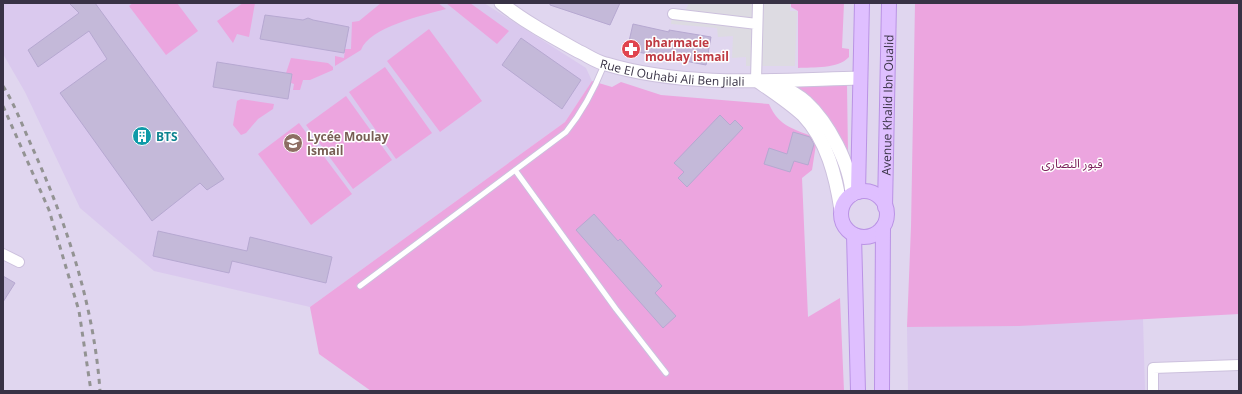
<svg xmlns="http://www.w3.org/2000/svg" width="1242" height="394" font-family="'Open Sans','Noto Sans Arabic',sans-serif">
<style>
.residential{fill:#e0d6ef}
.education{fill:#dac9ee}
.green{fill:#eca5df}
.parking{fill:#dddbe2}
.building{fill:#c4b9d9;stroke:#b6a8d1}
.lines{fill:none;stroke-linecap:round;stroke-linejoin:round}
.service-casing{stroke:#ccc0dd;stroke-width:7}
.minor-casing{stroke:#ccc0dd;stroke-width:12}
.tertiary-casing{stroke:#ccc0dd;stroke-width:15}
.secondary-casing{stroke:#ba93e5;stroke-width:16}
.service{stroke:#fff;stroke-width:5}
.minor{stroke:#fff;stroke-width:10}
.tertiary{stroke:#fff;stroke-width:13}
.secondary{stroke:#dfbfff;stroke-width:14}
.rail{stroke:#939393;stroke-width:3;stroke-dasharray:5 5;stroke-linecap:butt}
.labels{text-anchor:middle;dominant-baseline:central;stroke-width:3;stroke-linejoin:round;paint-order:stroke}
.health-label{font-size:12px;font-weight:bold;fill:#be3a42;stroke:#fff;text-anchor:start}
.street-label{font-size:12px;fill:#383245;stroke:#fff}
.culture-label{font-size:12px;font-weight:bold;fill:#0d838f;stroke:#fff;text-anchor:start}
.education-label{font-size:12px;font-weight:bold;fill:#785e54;stroke:#fff;text-anchor:start}
.park-label{font-size:12px;fill:#7c205b;stroke:#fff}
</style>
<rect width="100%" height="100%" fill="#e9e1f3"/>
<path class="residential" d="M 3,3 L 1239,3 L 1239,391 L 3,391 Z"/>
<path class="education" d="M 3,3 L 484,3 L 586,68 L 592,81 L 565,122 L 310,307 L 154,271 L 80,208 L 25,92 L 3,54 Z
M 1143,319 L 1145,391 L 908,391 L 907,327 Z"/>
<path class="green" d="M 133,3 L 177,3 L 198,31 L 166,55 L 129,6 Z
M 243,3 L 255,3 L 249,37 L 237,34 L 233,43 L 217,21 Z
M 381,3 L 438,3 L 446,9 C 424,15 369,27 361,50 L 335,66 L 335,56 L 344,58 L 345,49 L 351,49 L 352,22 L 359,21 Z
M 446,3 L 470,3 L 509,31 L 497,44 Z
M 791,3 L 844,3 L 842,48 L 849,49 L 849,57 C 838,69 813,67 798,68 L 798,11 L 791,7 Z
M 915,3 L 1239,3 L 1239,314 L 1019,326 L 907,327 L 911,227 Z
M 429,29 L 482,101 L 440,132 L 387,61 Z
M 291,58 L 328,63 L 333,67 L 333,70 L 310,80 L 303,80 L 300,90 L 293,90 L 294,84 L 291,83 L 292,74 L 286,73 Z
M 385,67 L 432,133 L 396,159 L 349,92 Z
M 592,81 L 612,87 L 621,82 L 661,95 L 769,104 C 779,127 794,129 817,138 L 812,170 L 802,178 L 808,317 L 840,298 L 844,391 L 371,391 L 319,354 L 310,307 L 565,122 Z
M 847,85 L 848,154 L 795,86 Z
M 346,96 L 392,160 L 353,189 L 306,125 Z
M 241,99 L 274,104 L 273,109 L 258,119 L 246,133 L 241,135 L 233,125 L 237,101 Z
M 299,123 L 352,194 L 311,225 L 258,154 Z"/>
<path class="parking" d="M 689,3 L 790,3 L 790,11 L 797,11 L 795,66 L 746,66 L 746,57 L 732,58 L 733,36 L 718,37 L 717,28 L 671,24 L 673,9 L 685,11 Z"/>
<path class="building" d="M 69,3 L 95,3 L 224,179 L 207,190 L 200,183 L 152,221 L 60,93 L 107,59 L 89,31 L 38,67 L 28,50 L 79,13 Z
M 550,3 L 620,3 L 610,25 L 550,5 Z
M 265,15 L 303,20 L 308,18 L 313,20 L 349,27 L 344,53 L 260,39 Z
M 633,24 L 669,32 L 669,30 L 711,37 L 706,65 L 627,50 Z
M 521,38 L 581,80 L 562,109 L 502,65 Z
M 217,62 L 292,74 L 288,99 L 213,87 Z
M 720,115 L 730,125 L 735,120 L 743,128 L 687,187 L 678,178 L 684,172 L 674,163 Z
M 793,132 L 810,137 L 814,144 L 808,165 L 794,161 L 790,172 L 764,164 L 769,148 L 787,154 Z
M 594,214 L 618,241 L 620,239 L 662,286 L 655,293 L 676,316 L 663,328 L 576,230 Z
M 158,231 L 247,251 L 250,237 L 332,257 L 326,283 L 232,261 L 229,273 L 153,256 Z
M 3,276 L 15,283 L 3,302 Z"/>
<g class="lines">
<g class="service-casing">
<path id="service" d="M 515,170 L 616,309 L 666,373
M 360,286 L 566,132 C 583,111 594,90 604,65"/>
</g>
<g class="minor-casing">
<path id="minor" d="M 673,14 L 757,24
M 756,80 L 758,3
M 3,254 L 19,262
M 1153,391 L 1153,368 L 1239,365"/>
</g>
<g class="tertiary-casing">
<g id="tertiary">
<path id="s1" d="M 501,3 C 525,22 551,36 578,51 C 587,55 596,62 606,64 C 686,88 777,80 860,78"/>
<path d="M 756,80 C 772,91 789,102 803,115 C 827,140 836,177 841,210"/>
<path d="M 771,81 C 783,87 796,93 806,102 C 828,122 851,165 852,195"/>
</g>
</g>
<g class="secondary-casing">
<g id="secondary">
<circle cx="864" cy="214" r="23"/>
<path d="M 858,192 L 862,3"/>
<path id="s2" d="M 885,207 L 889,3"/>
<path d="M 854,235 L 858,391"/>
<path d="M 882,391 L 883,227"/>
</g>
</g>
<use href="#service" class="service"/>
<use href="#minor" class="minor"/>
<use href="#tertiary" class="tertiary"/>
<use href="#secondary" class="secondary"/>
<path class="rail" d="M 3,86 C 15,105 23,127 32,147 C 67,224 94,306 100,391
M 3,106 L 49,210 L 79,311 L 91,391"/>
</g>
<defs>
<g id="pharmacy-disc" transform="scale(1)"><circle r="9.5" fill="#e0444e" stroke="#fff"/><path d="M-2-6h4v4h4v4h-4v4h-4v-4h-4v-4h4Z" fill="#fff"/></g>
<g id="building-disc" transform="scale(1)"><circle r="9.5" fill="#0f9aa8" stroke="#fff"/><path d="M-4-6H4V6H1V3H-1V6H-4ZM-2.5-4.3h1.7v1.8h-1.7ZM.8-4.3h1.7v1.8H.8ZM-2.5-1h1.7V.8h-1.7ZM.8-1h1.7V.8H.8Z" fill="#fff"/></g>
<g id="university-disc" transform="scale(1)"><circle r="9.5" fill="#8d6e63" stroke="#fff"/><path d="M0-5L7-2L0 1L-7-2ZM-4 1L0 2.5L4 1V4Q0 6-4 4Z" fill="#fff"/></g>
</defs>
<g fill-rule="evenodd">
<use href="#pharmacy-disc" x="631" y="49"/>
<use href="#building-disc" x="142" y="136"/>
<use href="#university-disc" x="293" y="143"/>
</g>
<g class="labels">
<g class="health-label">
<text x="645" y="42">pharmacie<tspan x="645" dy="14">moulay ismail</tspan></text>
</g>
<g class="street-label">
<text stroke="none"><textPath href="#s1" startOffset="189">Rue El Ouhabi Ali Ben Jilali</textPath></text>
<text stroke="none"><textPath href="#s2" startOffset="102">Avenue Khalid Ibn Oualid</textPath></text>
</g>
<g class="culture-label">
<text x="156" y="136">BTS</text>
</g>
<g class="education-label">
<text x="307" y="136">Lycée Moulay<tspan x="307" dy="14">Ismail</tspan></text>
</g>
<g class="park-label">
<text x="1072" y="163">قبور النصارى</text>
</g>
</g>
<rect width="1242" height="394" fill="none" stroke="#383245" stroke-width="8"/>
</svg>
